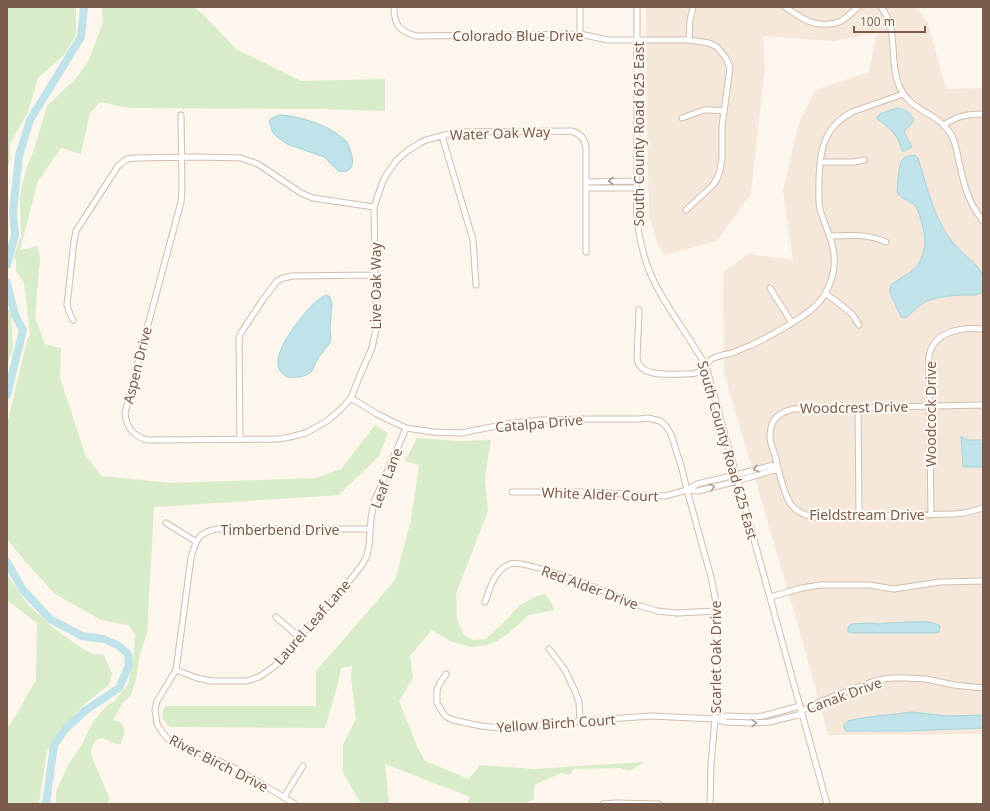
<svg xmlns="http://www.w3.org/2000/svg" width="990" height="811" font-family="'Noto Sans',sans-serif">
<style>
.residential{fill:#f5e8da}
.green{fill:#d8ecc9}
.water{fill:#bfe3e8;stroke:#a5d3da}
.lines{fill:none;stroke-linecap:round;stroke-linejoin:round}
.river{stroke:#bfe3e8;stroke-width:8}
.minor-casing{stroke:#d1beb0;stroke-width:7}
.minor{stroke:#fff;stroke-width:5}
.oneway{stroke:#af9d94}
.labels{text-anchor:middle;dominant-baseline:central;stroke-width:4;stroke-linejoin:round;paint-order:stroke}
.street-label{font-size:14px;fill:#7a5c4d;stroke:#fffaf3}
</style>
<rect width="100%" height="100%" fill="#fdf6ec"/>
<path class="residential" d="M 646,7 L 916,7 L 928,23 L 946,89 L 983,88 L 983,734 L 828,735 L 802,639 L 724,373 L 723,272 L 748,254 L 793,260 L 783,191 L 798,126 L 815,90 L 869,72 L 877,33 L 834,41 L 763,36 L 765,67 L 751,194 L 717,241 L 665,255 L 658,246 L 649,215 L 647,125 Z"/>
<path class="green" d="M 7,7 L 76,7 L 76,35 L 65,54 L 38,78 L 28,112 L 10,144 L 10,160 L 7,171 Z
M 102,7 L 194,7 L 203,14 L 236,49 L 301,81 L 385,79 L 385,111 L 320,109 L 128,108 L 100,102 L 90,113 L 81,154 L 61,148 L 38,181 L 20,250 L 38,246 L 40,258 L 35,317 L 45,344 L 61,348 L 60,378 L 85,454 L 101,476 L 173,483 L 316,478 L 341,469 L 375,425 L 388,433 L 379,456 L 339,495 L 154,507 L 147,634 L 140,653 L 136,679 L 131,695 L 122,704 L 113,720 L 120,722 L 125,731 L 121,744 C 112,745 108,739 100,738 L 96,740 L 92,747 L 91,755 L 110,799 L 107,804 L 56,804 L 56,792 L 68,765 L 81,746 L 93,722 L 107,705 L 114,702 L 128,684 L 134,652 L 135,634 L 128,625 L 101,620 L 55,594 L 24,560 L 7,539 L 7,424 L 27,340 L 30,335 L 24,282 L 16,271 L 16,261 L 14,256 L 21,236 L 20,199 L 22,185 L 27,166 L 32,155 L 47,106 L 76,78 L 88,62 L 103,22 Z
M 7,306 L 11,315 L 13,350 L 7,364 Z
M 417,438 L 460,441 L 491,440 L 485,477 L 488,511 L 456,594 L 457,619 L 464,635 L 473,640 L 486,639 L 508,618 L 520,605 L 537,596 L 545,594 L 552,604 L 554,610 L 529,615 L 509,633 L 497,641 L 487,645 L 471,647 L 450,641 L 432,630 L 410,656 L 413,678 L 399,701 L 417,746 L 425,761 L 469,779 L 480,765 L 534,769 L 645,762 L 629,771 L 621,768 L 574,769 L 569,775 L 561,773 L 534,785 L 534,799 L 525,804 L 467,804 L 470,797 L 385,764 L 389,804 L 361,804 L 343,773 L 343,745 L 356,719 L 351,678 L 352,666 L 341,668 L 338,684 L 325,728 L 170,727 L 162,718 L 163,710 L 165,706 L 316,706 L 316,671 L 395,580 L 411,520 L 419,465 L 405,461 Z
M 7,574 L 27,604 L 55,629 L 83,649 L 94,654 L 104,655 L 112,674 L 109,685 L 88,701 L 61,728 L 47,751 L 39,804 L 7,804 L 7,729 L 17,713 L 36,680 L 37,623 L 7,600 Z"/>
<path class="water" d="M 897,108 C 905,109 909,112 913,118 L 913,122 L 904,132 L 912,147 L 904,151 L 902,151 C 901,148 900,146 900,144 C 896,133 886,125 877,119 L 877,117 L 882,113 Z
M 281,115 C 303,117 329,125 345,140 C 350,145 356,164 350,169 C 347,172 341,172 338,171 L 324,157 L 287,144 L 277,137 L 273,133 L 269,121 C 271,117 277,116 281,115 Z
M 915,155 L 918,158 C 925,180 930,202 940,222 C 944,231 950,240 957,247 C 964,255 979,265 982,274 C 984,280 983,287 983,292 C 976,296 972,295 965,295 C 953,295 938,297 927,301 C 918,305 913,313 905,318 L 901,317 L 890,293 L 890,289 L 891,285 C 899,278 909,274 916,267 C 920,263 925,249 925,244 C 925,234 921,216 916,207 C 911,200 901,200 897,192 C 898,185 898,165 902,160 C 906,156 910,156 915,155 Z
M 327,295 L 330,297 L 332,304 L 330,328 L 331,341 C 326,349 319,355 315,364 C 314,366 313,370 311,372 C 307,377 291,379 285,376 C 282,374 279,370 278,366 C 277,360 280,351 283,345 C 288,334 314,297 327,295 Z
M 961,436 L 967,440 L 983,440 L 983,467 L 963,467 Z
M 909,622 C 919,622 931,620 940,626 L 939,632 L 937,633 L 854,633 L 848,632 L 848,627 L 852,624 L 871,623 L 877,624 L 890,623 Z
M 912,712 L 948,716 L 983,715 L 983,728 L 907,731 L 847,731 L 844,729 L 844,725 L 848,721 L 857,719 L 869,717 Z"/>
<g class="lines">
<path class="river" d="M 7,265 L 15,235 L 13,211 L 19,156 L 30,120 L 81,37 L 84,7
M 7,283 L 15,315 L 23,330 L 7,395
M 7,562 L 23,590 L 50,619 L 82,636 L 104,639 L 119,646 L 128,654 L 129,665 L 119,688 L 86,710 L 66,728 L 54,745 L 46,804"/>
<g class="minor-casing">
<path id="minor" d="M 394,7 C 394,25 399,31 416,36 L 580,34 L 608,40 L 689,40 L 709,43 L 717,47 L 726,58 L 730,68 L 722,126 L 722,158 L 720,170 L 717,179 L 713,185 L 686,210
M 580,7 L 580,34
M 637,7 L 637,176 C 634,215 639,256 659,291 C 673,316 691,340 706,366 L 827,804
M 785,7 C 799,16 810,26 828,24 C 832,24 837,23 841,21 C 847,18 853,11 858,7
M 881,7 C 899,29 889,58 898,83 C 909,113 937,110 952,136 C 956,144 957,153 959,162 C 964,185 968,202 983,221
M 689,40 L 690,20 L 693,7
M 181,115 L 182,189 L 181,202 L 142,347 L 125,413 C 126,427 134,437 148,440 L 278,439 L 290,437 L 306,433 L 327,421 L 340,410 L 351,398 L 358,380 L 372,348 L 377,324 L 375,275 L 374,207 L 383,181 L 387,174 L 396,161 L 407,151 L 420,143 L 426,140 L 457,132 L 571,131 C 580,133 585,139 586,148 L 586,252
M 682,118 L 704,110 L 710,110 L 724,111
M 944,125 C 956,116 968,114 983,114
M 442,136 L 473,240 L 476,285
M 820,162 L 854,162 L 864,160
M 586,182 L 637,181
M 586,188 L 637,188
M 830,236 C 849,235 869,234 886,242
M 770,288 L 792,323
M 825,293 L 836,301 L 852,314 L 859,325
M 639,310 L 637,358 C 639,378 670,374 684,374 C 696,374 697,374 706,366 C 708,364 709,360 712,359 C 716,356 727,354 732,353 C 738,351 743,348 749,346 C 762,341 774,333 787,326 C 795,321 804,316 812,309 C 827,297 836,275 834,255 C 833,239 824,225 820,209 C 818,199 819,189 819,179 C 820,149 824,127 852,112 L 903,94
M 73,320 L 70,314 L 67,305 L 74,241 L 76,231 L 118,166 L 127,159 L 135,158 L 198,157 L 241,158 L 258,164 L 301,193 L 313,198 L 374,207
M 351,398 L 377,414 L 406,428 L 433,432 L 461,433 L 512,423 L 542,420 L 591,419 L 639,419 L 648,418 L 660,421 L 666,426 L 671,434 L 682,469 L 687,490 L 712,581 L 716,603 L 717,652 L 715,719 L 711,764 L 710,804
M 983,405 L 793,409 C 785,411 777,414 773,422 C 771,426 770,432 770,437 C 770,443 773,449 775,455 C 778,468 783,492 790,503 C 795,511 804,515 813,517 L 953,514 L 965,513 L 983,508
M 858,407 L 859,516
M 240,439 L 239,338 L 241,333 L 262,301 L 277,281 L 283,278 L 292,276 L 375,275
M 688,490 L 698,491 L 737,481 L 778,469
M 512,492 L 589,492 L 665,496 L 687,490 L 697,484 L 736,475 L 777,464
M 931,515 L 929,370 C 929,364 928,357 930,352 C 937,330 964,327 983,329
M 166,523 L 195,541
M 770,597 L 802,588 L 820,585 L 869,585 L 894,589 L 940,582 L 983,581
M 485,602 C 490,588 495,569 510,564 C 526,558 621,598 641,606 L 657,611 L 677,613 L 717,611
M 276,617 L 299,637
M 549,649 L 565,670 L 574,689 L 579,702 L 580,721
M 176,670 L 197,678 L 211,681 L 247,681 L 259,677 L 275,666 L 299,637 L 338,595 L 362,565 L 367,556 L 369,545 L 371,519 L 374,502 L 406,428
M 446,674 L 440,683 L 437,690 L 437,703 L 440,708 L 445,716 L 453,720 L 481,726 L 501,728 L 520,727 L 580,721 L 651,716 L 715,719 L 726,722 L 751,723 L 769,722 L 802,714
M 801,711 L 819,702 L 877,680 L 892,678 L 907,678 L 926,679 L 954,685 L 983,688
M 716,719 L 726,716 L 754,717 L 763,716 L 800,706
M 284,797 L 303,766
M 295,804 L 237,769 L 168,739 L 162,732 L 157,724 L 155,710 L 157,701 L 176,670 L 191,558 C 196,541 197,533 216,529 L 370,529
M 603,804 L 615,803 L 659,804"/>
</g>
<use href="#minor" class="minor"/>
</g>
<defs><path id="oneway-chevron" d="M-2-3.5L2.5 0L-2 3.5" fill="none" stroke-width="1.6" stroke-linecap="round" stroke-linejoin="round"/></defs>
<g class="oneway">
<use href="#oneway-chevron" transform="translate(611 181) rotate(180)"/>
<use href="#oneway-chevron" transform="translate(756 469) rotate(164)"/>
<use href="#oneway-chevron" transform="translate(712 487) rotate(-14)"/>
<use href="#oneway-chevron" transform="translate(754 723) rotate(-2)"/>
</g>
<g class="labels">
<g class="street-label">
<text x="518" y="35">Colorado Blue Drive</text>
<text transform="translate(500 133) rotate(-2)">Water Oak Way</text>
<text transform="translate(638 134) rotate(-90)">South County Road 625 East</text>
<text transform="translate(375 286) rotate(-90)">Live Oak Way</text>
<text transform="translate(137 365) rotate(-76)">Aspen Drive</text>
<text transform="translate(854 407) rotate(-1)">Woodcrest Drive</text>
<text transform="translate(930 414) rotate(-90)">Woodcock Drive</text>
<text transform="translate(539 423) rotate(-5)">Catalpa Drive</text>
<text transform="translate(728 450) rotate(74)">South County Road 625 East</text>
<text transform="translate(386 478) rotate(-69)">Leaf Lane</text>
<text transform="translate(600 494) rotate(2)">White Alder Court</text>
<text x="867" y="514">Fieldstream Drive</text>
<text x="280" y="529">Timberbend Drive</text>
<text transform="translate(590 587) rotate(20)">Red Alder Drive</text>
<text transform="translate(312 622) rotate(-49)">Laurel Leaf Lane</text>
<text transform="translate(715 657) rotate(-90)">Scarlet Oak Drive</text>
<text transform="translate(844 695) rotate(-20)">Canak Drive</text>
<text transform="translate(556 723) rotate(-4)">Yellow Birch Court</text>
<text transform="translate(219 763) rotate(27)">River Birch Drive</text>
</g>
</g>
<rect width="990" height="811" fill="none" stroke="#7a5c4d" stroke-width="16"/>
<path d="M854 26v6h71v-6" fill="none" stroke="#7a5c4d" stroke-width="2"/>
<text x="860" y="26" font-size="12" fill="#7a5c4d" stroke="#fffaf3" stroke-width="3" paint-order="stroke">100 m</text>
</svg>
